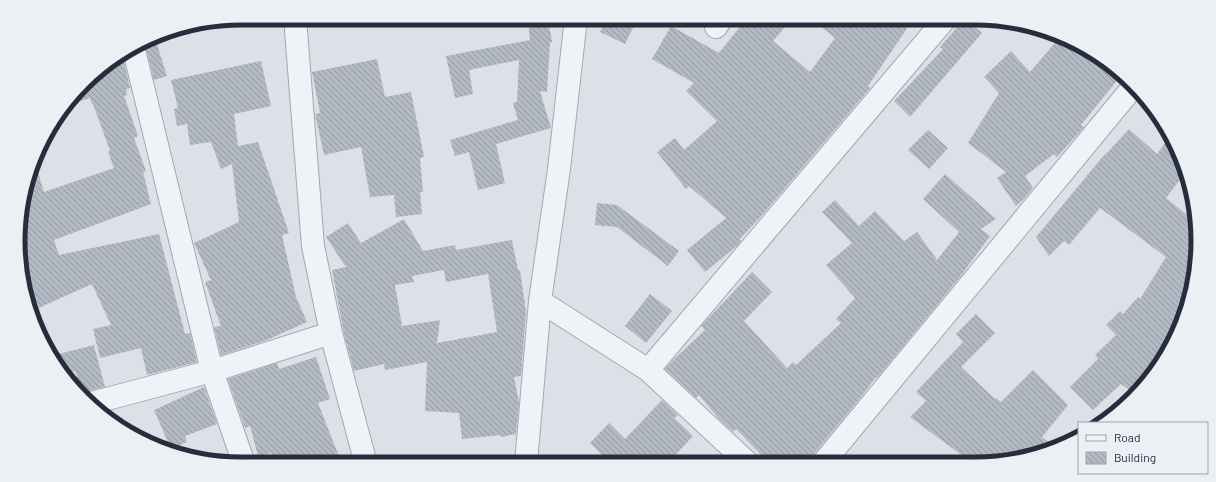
<svg xmlns="http://www.w3.org/2000/svg" width="1216" height="482" font-family="Barlow,sans-serif">
<style>
.building{fill:url(#building-back-hatch);fill-rule:evenodd}
.lines{fill:none;stroke-linecap:round;stroke-linejoin:round}
.street-casing{stroke:#a2a8b1;stroke-width:24}
.street{stroke:#eff2f6;stroke-width:22}
.rim{fill:none;stroke:#262e3e;stroke-width:5}
</style>
<defs>
<pattern id="building-back-hatch" width="6" height="6" patternUnits="userSpaceOnUse"><rect width="6" height="6" fill="#b4bac4"/><path d="M-1 5l2 2M0 0l6 6M5-1l2 2" fill="none" stroke="#9298a1"/></pattern>
</defs>
<rect width="100%" height="100%" fill="#dde1e7"/>
<path class="building" d="M 607,18 L 638,18 L 625,44 L 600,32 Z
M 747,18 L 793,18 L 773,41 L 810,72 L 835,38 L 810,18 L 914,18 L 868,86 L 870,88 L 764,213 L 740,239 L 741,241 L 737,246 L 705,272 L 687,250 L 726,218 L 689,186 L 686,189 L 657,152 L 675,138 L 684,150 L 717,121 L 686,91 L 694,83 L 652,59 L 671,26 L 719,53 Z
M 965,18 L 982,33 L 910,117 L 894,101 L 943,49 L 940,47 Z
M 548,19 L 552,42 L 550,42 L 547,92 L 540,91 L 551,128 L 496,144 L 505,183 L 478,190 L 469,152 L 455,156 L 450,140 L 518,120 L 513,103 L 517,102 L 519,60 L 469,70 L 473,94 L 455,98 L 446,56 L 530,40 L 528,22 Z
M 1060,37 L 1099,60 L 1120,77 L 1081,125 L 1084,127 L 1057,157 L 1054,154 L 1025,176 L 1033,188 L 1023,200 L 1016,206 L 997,178 L 1006,172 L 968,143 L 999,93 L 984,77 L 1011,51 L 1030,72 Z
M 155,38 L 167,76 L 154,80 L 145,44 Z
M 123,57 L 130,88 L 126,89 L 127,95 L 124,96 L 138,136 L 134,138 L 146,171 L 143,172 L 151,204 L 54,240 L 59,255 L 159,234 L 185,334 L 190,333 L 197,362 L 147,375 L 141,348 L 100,358 L 93,329 L 111,325 L 92,284 L 32,311 L 22,285 L 22,283 L 30,279 L 22,263 L 20,212 L 36,166 L 44,192 L 114,168 L 108,152 L 110,151 L 93,104 L 92,104 L 90,98 L 68,105 L 94,73 Z
M 377,59 L 385,97 L 411,92 L 424,157 L 420,158 L 423,192 L 420,192 L 422,214 L 396,217 L 394,195 L 370,197 L 361,147 L 324,155 L 315,114 L 320,113 L 312,72 Z
M 261,61 L 271,106 L 234,114 L 238,146 L 258,142 L 289,233 L 282,235 L 296,297 L 307,322 L 267,340 L 221,355 L 214,327 L 221,326 L 205,282 L 211,280 L 194,243 L 239,222 L 232,164 L 221,169 L 211,142 L 190,145 L 187,124 L 177,126 L 174,109 L 178,108 L 171,80 Z
M 1129,129 L 1157,154 L 1170,136 L 1175,142 L 1184,174 L 1166,198 L 1196,222 L 1198,226 L 1186,312 L 1166,354 L 1145,376 L 1149,378 L 1135,394 L 1121,384 L 1093,410 L 1070,387 L 1098,359 L 1095,355 L 1116,335 L 1106,325 L 1120,311 L 1123,314 L 1138,297 L 1140,299 L 1166,257 L 1100,208 L 1069,245 L 1064,241 L 1049,256 L 1036,237 L 1105,154 L 1106,154 Z
M 928,130 L 948,148 L 929,169 L 908,150 Z
M 945,174 L 996,219 L 981,229 L 990,236 L 960,277 L 877,378 L 876,377 L 861,397 L 813,455 L 812,459 L 807,455 L 799,463 L 769,463 L 736,429 L 733,432 L 719,419 L 699,395 L 696,398 L 665,369 L 674,359 L 705,330 L 701,326 L 752,272 L 772,292 L 744,321 L 787,368 L 793,362 L 796,365 L 841,323 L 836,319 L 855,298 L 826,265 L 852,243 L 822,212 L 835,200 L 859,226 L 875,211 L 904,241 L 917,232 L 937,260 L 959,232 L 923,199 Z
M 597,203 L 617,205 L 679,251 L 668,266 L 617,227 L 595,225 Z
M 404,219 L 423,251 L 455,245 L 456,250 L 512,240 L 518,270 L 520,270 L 526,312 L 521,376 L 514,377 L 519,402 L 516,434 L 501,437 L 501,435 L 462,439 L 459,413 L 425,411 L 427,362 L 385,370 L 384,364 L 354,371 L 344,334 L 332,270 L 346,267 L 326,237 L 348,223 L 361,243 ZM 444,270 L 446,282 L 488,274 L 497,332 L 437,343 L 440,320 L 402,326 L 395,285 L 414,282 L 412,276 Z
M 650,294 L 672,311 L 646,343 L 625,326 Z
M 976,314 L 995,333 L 961,367 L 995,399 L 996,398 L 1001,402 L 1033,370 L 1068,405 L 1042,437 L 1056,448 L 1004,462 L 971,462 L 910,417 L 926,401 L 916,392 L 963,342 L 956,334 Z
M 94,345 L 105,387 L 89,391 L 84,394 L 81,390 L 75,371 L 66,373 L 51,356 Z
M 316,357 L 330,399 L 318,403 L 342,464 L 276,464 L 272,453 L 258,456 L 250,426 L 245,428 L 228,379 L 277,363 L 279,369 Z
M 204,387 L 217,424 L 185,436 L 187,442 L 171,449 L 154,410 Z
M 662,400 L 678,415 L 674,418 L 693,436 L 668,463 L 610,463 L 590,443 L 609,423 L 625,439 Z"/>
<g class="lines">
<g class="street-casing">
<path id="street" d="M 295,18 L 313,246 L 331,333 L 366,464
M 716,27 L 722,18
M 134,50 L 212,371 L 244,464
M 540,301 L 648,370 L 748,463
M 648,370 L 946,18
M 92,403 L 212,371 L 331,333
M 526,463 L 540,301 L 559,169 L 576,18
M 823,463 L 1133,87"/>
</g>
<use href="#street" class="street"/>
</g>
<path d="M0 0H1216V482H0ZM241 25H975A216 216 0 0 1 1191 241V241A216 216 0 0 1 975 457H241A216 216 0 0 1 25 241V241A216 216 0 0 1 241 25Z" fill="#ecf0f5" fill-rule="evenodd"/>
<path class="rim" d="M241 25H975A216 216 0 0 1 1191 241V241A216 216 0 0 1 975 457H241A216 216 0 0 1 25 241V241A216 216 0 0 1 241 25Z"/>
<rect x="1078" y="422" width="130" height="52" fill="#ecf0f5" stroke="#9da2ac"/>
<rect x="1086" y="435" width="20" height="6" fill="#eff2f6" stroke="#9da2ac"/>
<text x="1114" y="442" font-size="12" fill="#262e3e">Road</text>
<rect x="1086" y="452" width="20" height="12" fill="url(#building-back-hatch)" stroke="#9da2ac"/>
<text x="1114" y="462" font-size="12" fill="#262e3e">Building</text>
</svg>
